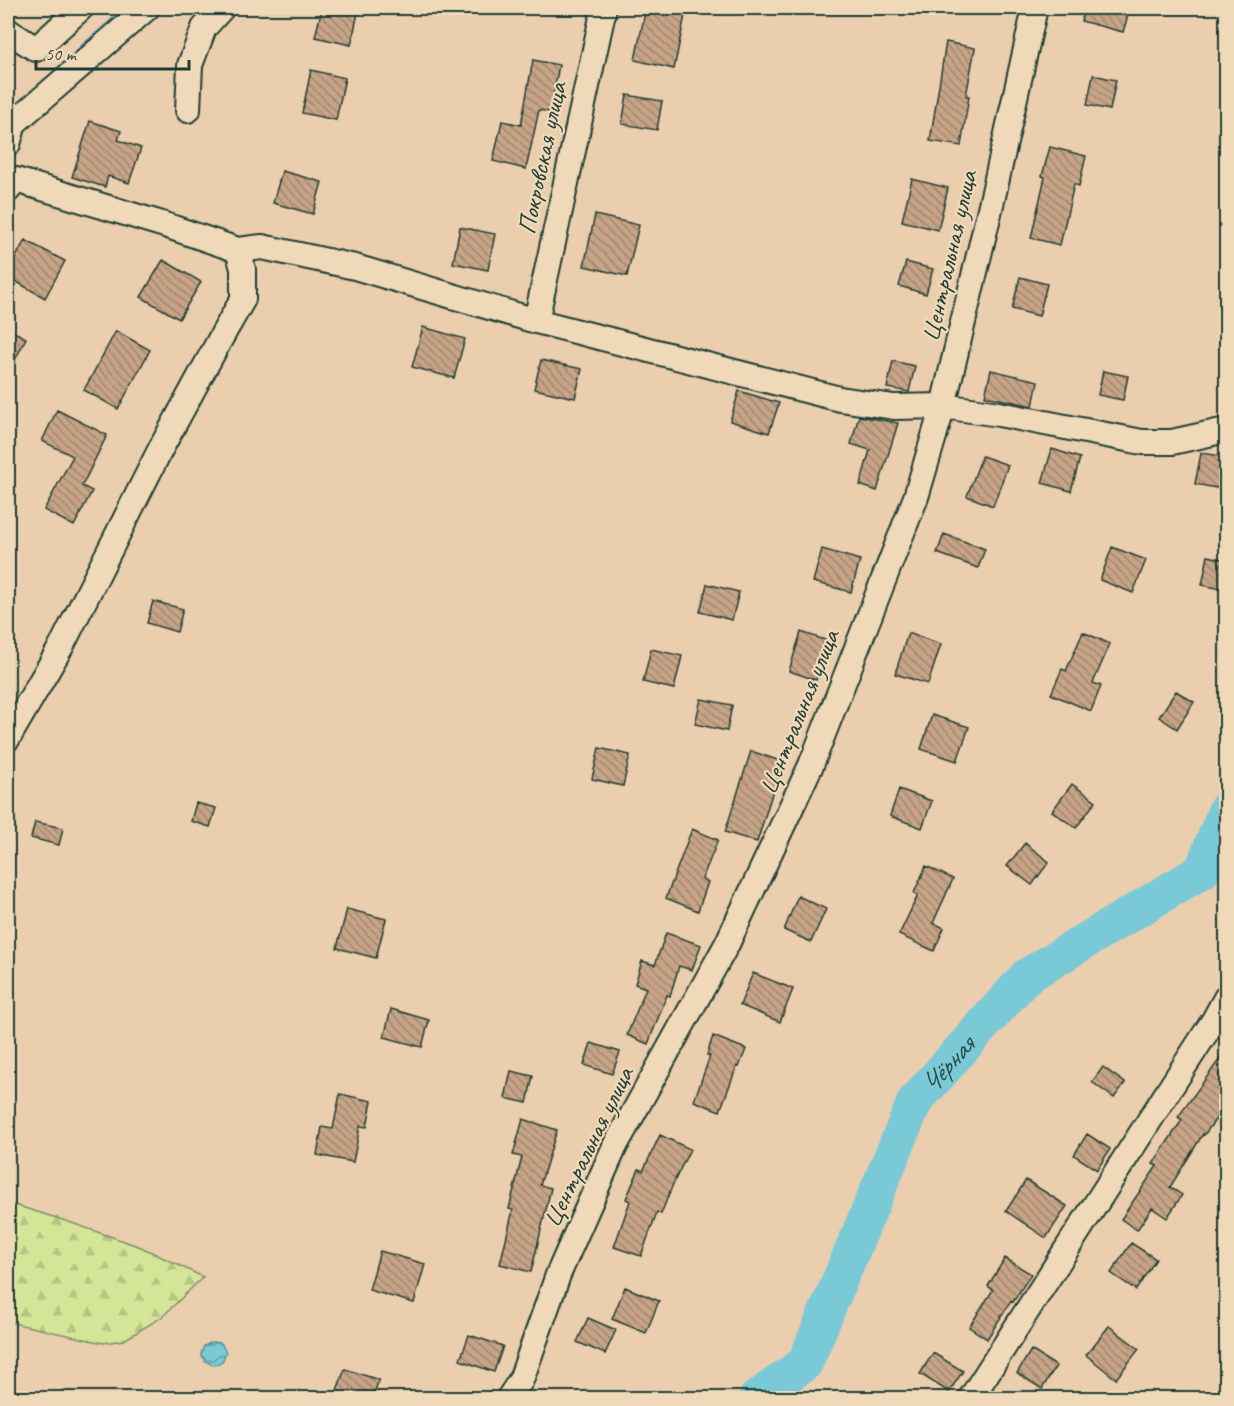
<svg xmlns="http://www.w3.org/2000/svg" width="1234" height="1406" font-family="Caveat,sans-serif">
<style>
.forest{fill:url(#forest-firs);stroke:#7a9166;stroke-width:1.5}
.water{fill:url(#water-waves);stroke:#569196;stroke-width:1.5}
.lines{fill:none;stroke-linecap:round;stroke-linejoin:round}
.stream{stroke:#569196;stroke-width:6}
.river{stroke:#7ac9d7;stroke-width:36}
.building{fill:url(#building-back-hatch);stroke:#1f3d34;stroke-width:1.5}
.minor-casing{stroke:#1f3d34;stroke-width:28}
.minor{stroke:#efd9b8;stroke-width:24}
.labels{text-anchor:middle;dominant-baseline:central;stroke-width:4.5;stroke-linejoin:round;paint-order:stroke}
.street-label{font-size:26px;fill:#1f3d34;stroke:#efd9b8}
.water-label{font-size:27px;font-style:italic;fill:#284b44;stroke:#efd9b8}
</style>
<defs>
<pattern id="forest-firs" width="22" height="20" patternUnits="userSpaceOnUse" patternTransform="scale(1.5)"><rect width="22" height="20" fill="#d5e598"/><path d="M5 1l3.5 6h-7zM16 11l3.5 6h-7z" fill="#b6c584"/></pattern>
<pattern id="water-waves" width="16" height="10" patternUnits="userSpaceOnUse" patternTransform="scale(1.5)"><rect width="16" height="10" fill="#7ac9d7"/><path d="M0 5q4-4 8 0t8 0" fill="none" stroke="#63a4af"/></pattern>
<pattern id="building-back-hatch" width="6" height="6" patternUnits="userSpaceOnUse" patternTransform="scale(1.5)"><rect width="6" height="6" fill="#c8a487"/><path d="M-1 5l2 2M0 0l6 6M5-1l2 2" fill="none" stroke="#a2876f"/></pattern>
</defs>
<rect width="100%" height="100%" fill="#ebcead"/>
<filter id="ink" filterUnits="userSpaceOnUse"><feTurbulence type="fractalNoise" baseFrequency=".0167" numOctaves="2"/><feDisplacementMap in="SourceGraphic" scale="12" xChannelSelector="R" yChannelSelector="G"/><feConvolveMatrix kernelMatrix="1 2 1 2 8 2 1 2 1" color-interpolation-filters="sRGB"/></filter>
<g filter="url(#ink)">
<path class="forest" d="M 8,1203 L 60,1219 L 141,1247 L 203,1277 L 162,1317 L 124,1340 L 103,1343 L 8,1322 Z"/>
<path class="water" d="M 212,1342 L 221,1343 L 226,1352 L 222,1362 L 213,1365 L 205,1361 L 201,1354 L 204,1346 Z"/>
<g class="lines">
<path class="stream" d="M 81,49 L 128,8"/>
<path class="river" id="s1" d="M 757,1398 L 805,1363 L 915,1101 L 1027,976 L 1202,871 L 1226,809"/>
</g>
<path class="building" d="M 322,8 L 359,8 L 351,45 L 315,37 Z
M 646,8 L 685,15 L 674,69 L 635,60 Z
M 1085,8 L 1130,8 L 1123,32 L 1081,21 Z
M 946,42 L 975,48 L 966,96 L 969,96 L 961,146 L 930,141 Z
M 533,60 L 559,65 L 550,112 L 539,110 L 526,169 L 493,161 L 502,121 L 521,125 Z
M 311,70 L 345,78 L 336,120 L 302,113 Z
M 1093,75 L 1116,80 L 1110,110 L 1087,105 Z
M 627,95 L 662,101 L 657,130 L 622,124 Z
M 90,121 L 121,131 L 118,140 L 141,148 L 129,183 L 108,176 L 105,187 L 72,177 Z
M 1050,147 L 1086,156 L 1079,186 L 1074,184 L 1060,245 L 1031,238 L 1045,177 L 1042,176 Z
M 282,171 L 322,182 L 313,214 L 273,203 Z
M 912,179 L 948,188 L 938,230 L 902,221 Z
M 595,215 L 639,225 L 627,276 L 584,266 Z
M 460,227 L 495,234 L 488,270 L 453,263 Z
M 25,240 L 65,261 L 45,298 L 8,277 L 8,272 Z
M 163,260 L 201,282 L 179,319 L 141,297 Z
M 906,262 L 933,269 L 926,294 L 899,286 Z
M 1020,277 L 1047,284 L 1039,316 L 1012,309 Z
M 423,327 L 465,339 L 454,378 L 412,367 Z
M 8,329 L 26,338 L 8,374 Z
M 116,331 L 150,350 L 118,409 L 84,390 Z
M 541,360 L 582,369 L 575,398 L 534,389 Z
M 893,361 L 915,366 L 909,392 L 887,388 Z
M 991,370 L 1038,381 L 1033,406 L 985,396 Z
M 1103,371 L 1128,376 L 1123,400 L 1098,395 Z
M 739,391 L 779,403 L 769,433 L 730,421 Z
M 57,410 L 107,435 L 82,486 L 92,491 L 74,526 L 44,510 L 73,456 L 42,441 Z
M 859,416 L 898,423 L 877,491 L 860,485 L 870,450 L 851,444 Z
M 1052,449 L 1080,458 L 1071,491 L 1042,483 Z
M 1201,453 L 1227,457 L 1227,490 L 1195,484 Z
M 982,456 L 1008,465 L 993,506 L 967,496 Z
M 944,534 L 985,549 L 978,568 L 937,553 Z
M 1112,547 L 1146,560 L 1133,593 L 1100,580 Z
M 822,549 L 860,560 L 851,592 L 813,582 Z
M 1208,556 L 1227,560 L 1227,590 L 1202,585 Z
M 707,584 L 739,592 L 732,620 L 700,612 Z
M 153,601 L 183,609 L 177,632 L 147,623 Z
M 801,632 L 828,641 L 816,680 L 789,671 Z
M 1083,632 L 1110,644 L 1093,683 L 1101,686 L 1091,711 L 1051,694 L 1062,669 L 1066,671 Z
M 908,633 L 941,644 L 928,684 L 895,674 Z
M 651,649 L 682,656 L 674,689 L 643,682 Z
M 1176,691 L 1194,702 L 1177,729 L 1159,717 Z
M 701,699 L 732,705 L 727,731 L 695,724 Z
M 932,715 L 969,727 L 957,761 L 921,749 Z
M 599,748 L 630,755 L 623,786 L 592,779 Z
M 751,751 L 786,763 L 778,785 L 775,784 L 757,842 L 725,832 Z
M 1072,784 L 1096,801 L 1076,828 L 1052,811 Z
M 899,789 L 932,801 L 922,828 L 890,816 Z
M 196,803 L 216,808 L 210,827 L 191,821 Z
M 35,822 L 63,828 L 59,845 L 31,838 Z
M 692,829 L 718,840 L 702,879 L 708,882 L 698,911 L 666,898 Z
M 1025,843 L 1049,862 L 1032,885 L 1007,866 Z
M 926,866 L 953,879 L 933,923 L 944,928 L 934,951 L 899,935 L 918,895 L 914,893 Z
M 798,896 L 826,909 L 811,942 L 784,930 Z
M 347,909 L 386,919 L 376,958 L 337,948 Z
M 666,933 L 701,945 L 692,970 L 679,966 L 670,996 L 667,995 L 648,1044 L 627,1035 L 646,988 L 635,984 L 642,961 L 655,965 Z
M 753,973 L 793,989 L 780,1022 L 740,1005 Z
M 391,1009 L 429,1020 L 422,1047 L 384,1037 Z
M 713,1036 L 746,1049 L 739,1067 L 737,1066 L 720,1111 L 694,1101 L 710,1056 L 707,1055 Z
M 591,1043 L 620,1052 L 612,1074 L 584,1065 Z
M 1227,1049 L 1227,1104 L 1204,1135 L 1203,1134 L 1170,1187 L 1182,1195 L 1167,1218 L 1152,1208 L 1137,1230 L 1121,1219 L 1157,1166 L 1153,1164 L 1182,1120 L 1178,1117 Z
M 1103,1067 L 1125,1083 L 1114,1098 L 1092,1082 Z
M 511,1071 L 533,1076 L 527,1103 L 505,1098 Z
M 340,1094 L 372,1101 L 367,1127 L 360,1126 L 353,1162 L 317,1155 L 322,1127 L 333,1129 Z
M 523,1119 L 557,1130 L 540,1185 L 551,1188 L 531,1272 L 500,1264 L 513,1210 L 509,1209 L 522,1157 L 513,1155 Z
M 1087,1134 L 1110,1149 L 1097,1170 L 1074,1155 Z
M 660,1135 L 690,1149 L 673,1184 L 661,1214 L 657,1212 L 641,1256 L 614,1247 L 630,1201 L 626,1199 L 639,1169 L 643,1171 Z
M 1026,1180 L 1067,1206 L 1046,1238 L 1006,1211 Z
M 1131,1243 L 1156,1259 L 1136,1290 L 1111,1273 Z
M 380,1251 L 425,1264 L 414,1303 L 369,1290 Z
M 1005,1258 L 1031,1274 L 1013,1302 L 1011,1301 L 987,1339 L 969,1327 L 993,1290 L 988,1286 Z
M 625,1287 L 659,1301 L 646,1333 L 612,1319 Z
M 588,1318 L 616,1330 L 605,1354 L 577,1342 Z
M 1109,1326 L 1139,1349 L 1116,1379 L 1086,1355 Z
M 469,1335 L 503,1346 L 494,1372 L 460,1360 Z
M 1031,1350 L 1056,1366 L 1042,1389 L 1017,1373 Z
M 933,1353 L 963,1371 L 949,1392 L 920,1374 Z
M 345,1369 L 379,1380 L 372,1398 L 334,1398 Z"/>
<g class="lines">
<g class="minor-casing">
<path id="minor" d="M 8,31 L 36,49 L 81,8
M 188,110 L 190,65 L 204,28 L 222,8
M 8,144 L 14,123 L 147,8
M 8,190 L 16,180 L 165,225 L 238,250 L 243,269 L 243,299 L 223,334 L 160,450 L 62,645 L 8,738
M 238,250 L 262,247 L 355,267 L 536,321 L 840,399 L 894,407 L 943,406 L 999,414 L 1142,442 L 1172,442 L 1226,430
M 536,321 L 604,8
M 509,1398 L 521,1380 L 558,1275 L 615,1146 L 727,944 L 811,765 L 916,497 L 943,406 L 994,192 L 1035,8
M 971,1398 L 1214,1020 L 1226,998"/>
</g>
<use href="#minor" class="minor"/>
</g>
</g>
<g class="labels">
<g class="street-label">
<text transform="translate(542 158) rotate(-78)">Покровская улица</text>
<text transform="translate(949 256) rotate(-77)">Центральная улица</text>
<text transform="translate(799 712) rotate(-68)">Центральная улица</text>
<text transform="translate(588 1147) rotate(-64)">Центральная улица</text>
</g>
<g class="water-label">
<text stroke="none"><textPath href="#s1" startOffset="392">Чёрная</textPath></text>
</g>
</g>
<rect width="1234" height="1406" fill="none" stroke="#efd9b8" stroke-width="30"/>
<rect x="15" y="15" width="1204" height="1376" fill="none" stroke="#1f3d34" stroke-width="2" filter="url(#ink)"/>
<path d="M36 60v9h153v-9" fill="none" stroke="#1f3d34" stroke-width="3"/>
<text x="45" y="60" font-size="18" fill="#1f3d34" stroke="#efd9b8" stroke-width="4.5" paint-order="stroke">50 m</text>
</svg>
